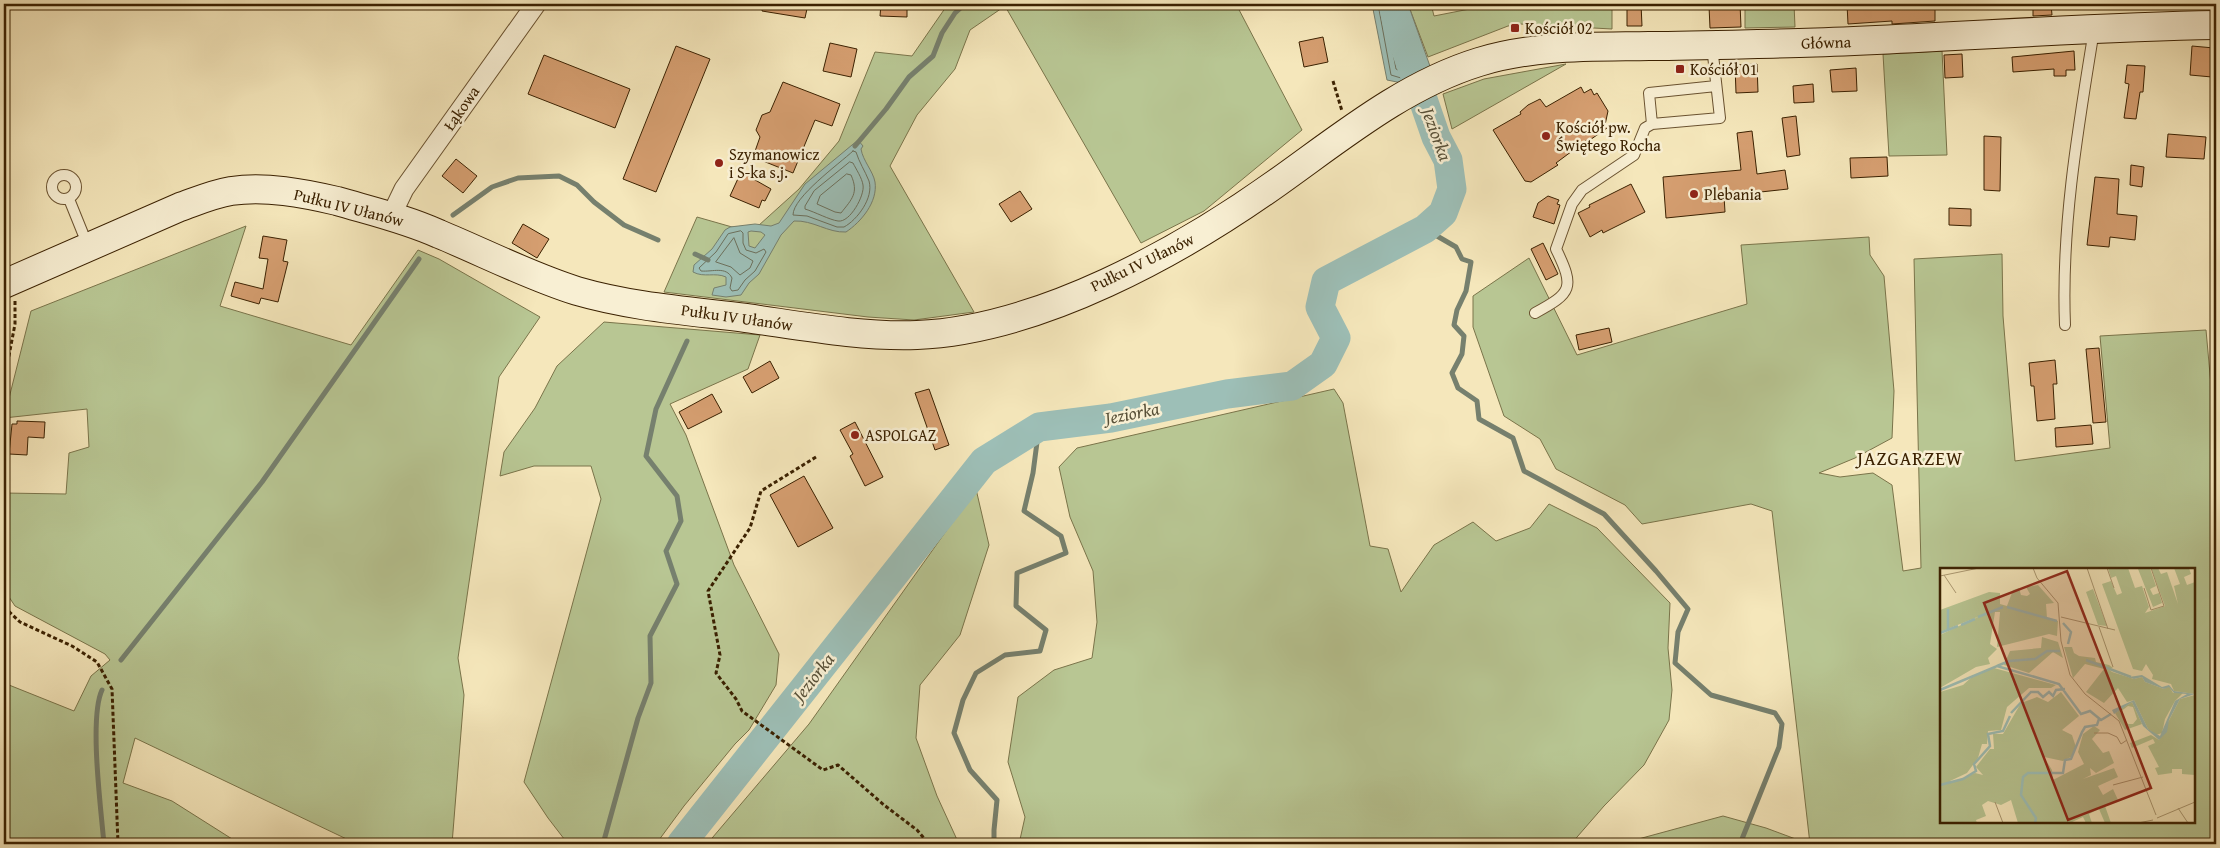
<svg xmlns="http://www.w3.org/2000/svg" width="2220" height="848" font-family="'Gentium Book Plus',serif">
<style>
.green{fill:#b8c693;stroke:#7a744a;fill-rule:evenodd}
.water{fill:#9dbfb7;stroke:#76806e;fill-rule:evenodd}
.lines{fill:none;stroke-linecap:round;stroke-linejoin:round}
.shore{stroke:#6c705c;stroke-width:1}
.stream{stroke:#76806e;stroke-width:5}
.river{stroke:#9dbfb7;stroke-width:29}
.building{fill:#d59e70;stroke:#3b2101}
.lane-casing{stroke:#6a5230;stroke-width:12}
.street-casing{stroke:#6a5230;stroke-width:21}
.secondary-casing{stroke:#3b2101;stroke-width:30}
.path{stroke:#3b2101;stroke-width:3;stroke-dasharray:4 2.5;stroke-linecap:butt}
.lane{stroke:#f8efd3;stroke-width:10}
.street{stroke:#f8efd3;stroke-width:19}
.secondary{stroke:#f8efd3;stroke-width:28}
.poi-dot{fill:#8f2418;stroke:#f8efd3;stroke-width:2}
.labels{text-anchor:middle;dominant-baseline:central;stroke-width:5;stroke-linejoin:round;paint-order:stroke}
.poi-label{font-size:16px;fill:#3b2101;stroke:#f8efd3;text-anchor:start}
.street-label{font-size:16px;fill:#3b2101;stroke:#f8efd3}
.water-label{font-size:18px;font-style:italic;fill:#585038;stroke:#f8efd3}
.quarter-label{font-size:19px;letter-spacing:1px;fill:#3b2101;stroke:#f8efd3}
.inset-river{fill:none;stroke:#9dbfb7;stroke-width:2.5}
.inset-road{fill:none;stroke:#ab9871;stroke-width:1}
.view{fill:#8f2418;fill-opacity:0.15;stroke:#8f2418;stroke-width:2.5}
.inset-edge{fill:none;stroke:#3b2101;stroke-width:2.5}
</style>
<rect width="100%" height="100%" fill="#f5e7bb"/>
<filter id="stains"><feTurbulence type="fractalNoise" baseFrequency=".004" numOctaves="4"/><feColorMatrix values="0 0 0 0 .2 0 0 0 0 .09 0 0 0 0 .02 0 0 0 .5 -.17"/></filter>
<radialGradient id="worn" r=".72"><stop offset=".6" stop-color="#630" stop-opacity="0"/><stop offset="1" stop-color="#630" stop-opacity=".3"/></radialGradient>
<path class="green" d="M 948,4 L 1236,4 L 1302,130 L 1204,211 L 1141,243 L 1005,6 L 970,30 L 955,69 L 917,115 L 890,166 L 974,312 L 914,320 L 868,317 L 664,292 L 697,217 L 732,227 L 758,226 L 799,189 L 839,141 L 875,52 L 912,56 Z
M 1408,4 L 1431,4 L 1434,16 L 1495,4 L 1612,4 L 1612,29 L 1521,24 L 1508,26 L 1428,57 Z
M 1745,4 L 1794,4 L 1795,27 L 1745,28 Z
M 1942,51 L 1947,155 L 1889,156 L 1883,54 Z
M 1566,64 L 1452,129 L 1443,94 L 1484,79 Z
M 246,226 L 220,306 L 351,345 L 418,250 L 439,259 L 540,317 L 499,377 L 458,658 L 464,695 L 452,844 L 357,844 L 135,738 L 123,783 L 172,801 L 240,844 L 4,844 L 4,683 L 74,711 L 91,676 L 110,660 L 105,654 L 15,606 L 7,594 L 4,587 L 4,493 L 66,494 L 69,453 L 89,447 L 87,409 L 4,418 L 31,311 Z
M 1869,237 L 1870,255 L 1884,276 L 1894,391 L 1892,438 L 1855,458 L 1819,473 L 1840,477 L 1873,473 L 1892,485 L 1903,571 L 1921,568 L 1914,259 L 2002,254 L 2003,316 L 2015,461 L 2110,448 L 2100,336 L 2206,330 L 2216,441 L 2216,844 L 1810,844 L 1772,511 L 1751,504 L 1642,524 L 1625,505 L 1556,469 L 1540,439 L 1504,416 L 1473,327 L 1473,296 L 1529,258 L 1577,355 L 1747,304 L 1741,245 ZM 1941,569 L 2194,569 L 2194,822 L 1941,822 Z
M 604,322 L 760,335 L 748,369 L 670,404 L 686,435 L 734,565 L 779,654 L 776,685 L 749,730 L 735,744 L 684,806 L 656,844 L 568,844 L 548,818 L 524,782 L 601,499 L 591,466 L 534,466 L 500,476 L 504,452 L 535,408 L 557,366 Z
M 1334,389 L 1343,403 L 1370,546 L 1388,549 L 1401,592 L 1434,545 L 1473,522 L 1496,541 L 1530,528 L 1549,504 L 1597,528 L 1670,603 L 1668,648 L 1672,690 L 1669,720 L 1644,765 L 1604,806 L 1571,844 L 1631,841 L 1723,816 L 1766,828 L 1809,844 L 1019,844 L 1025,817 L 1008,762 L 1018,697 L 1054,670 L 1092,658 L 1097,622 L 1093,571 L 1070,517 L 1059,467 L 1077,448 Z
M 976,489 L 989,545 L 960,635 L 920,685 L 916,738 L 937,796 L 959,844 L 707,844 L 809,724 Z"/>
<path class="water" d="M 1372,4 L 1408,4 L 1431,69 L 1402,83 L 1387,80 Z
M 858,140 L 863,146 L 861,149 C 863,161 873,171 875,182 C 878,202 861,222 846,232 C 828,233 813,220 794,221 L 781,235 L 759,274 L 749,283 L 741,295 L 726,297 L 712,295 L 714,288 L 726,285 L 726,277 C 715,272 704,278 693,272 L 694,265 L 712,249 L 725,230 L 730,227 L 755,224 L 771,226 L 779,223 L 805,184 ZM 751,231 L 761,232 L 765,235 L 755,248 L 749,246 L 748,232 Z"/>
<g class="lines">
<path class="shore" d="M 1378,4 L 1391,75 L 1401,78 L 1424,65 L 1408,22 L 1404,4
M 1384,4 L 1396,69 L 1400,71 L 1417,62 L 1402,24 L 1397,4
M 853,151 L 856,152 C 859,162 865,171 869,181 C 874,198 857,220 844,227 L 837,227 L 807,216 L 793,215 C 793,197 839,164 853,151 Z
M 850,162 L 853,163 C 856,169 862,178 863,185 C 865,195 850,223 838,221 C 830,220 815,212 805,209 L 805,206 L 814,191 Z
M 847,174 L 851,175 C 859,193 852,199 841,213 L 835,212 L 817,204 L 820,196 Z
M 741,231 L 743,233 L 743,243 L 746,250 L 756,253 L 764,249 L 766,252 L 755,271 L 745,280 L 738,290 L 732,291 L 730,288 L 732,278 C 726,266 713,272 701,271 L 699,268 L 716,252 L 728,234 Z
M 734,238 L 740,253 L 753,261 L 750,268 L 740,275 L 731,267 L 716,262 Z"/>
<path class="stream" d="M 855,146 L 886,109 L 909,77 L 933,56 L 942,33 L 955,13 L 965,4
M 453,215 L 492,187 L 518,178 L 559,176 L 577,185 L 594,202 L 624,225 L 658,240
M 1425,229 L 1456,247 L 1462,259 L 1471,262 L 1466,291 L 1457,310 L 1454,325 L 1464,336 L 1462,354 L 1452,373 L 1458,388 L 1477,401 L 1479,419 L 1513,438 L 1524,471 L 1604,514 L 1656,571 L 1688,609 L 1678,632 L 1675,663 L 1711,695 L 1775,713 L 1782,724 L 1779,747 L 1740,844
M 695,254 L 708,260
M 121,660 L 262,482 L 419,259
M 102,690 C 89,718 101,809 104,844
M 603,844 L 638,718 L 651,683 L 650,636 L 677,584 L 666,551 L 681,521 L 677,496 L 646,456 L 656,409 L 687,341
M 994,844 L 994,830 L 997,800 L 970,770 L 954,733 L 963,700 L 976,673 L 1005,655 L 1040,651 L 1046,630 L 1016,606 L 1017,573 L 1066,553 L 1061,536 L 1024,511 L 1033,473 L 1039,427"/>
<path class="river" d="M 681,844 L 984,461 L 1039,427 L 1111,418 L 1227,394 L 1292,386 L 1323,364 L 1336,338 L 1320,307 L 1326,281 L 1425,229 L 1443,213 L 1452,189 L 1448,160 L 1436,137 L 1398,27 L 1393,4"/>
</g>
<path class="building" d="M 763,4 L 808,4 L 805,18 L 762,11 Z
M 881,4 L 907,4 L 907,17 L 880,16 Z
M 1627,4 L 1641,4 L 1642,26 L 1627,26 Z
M 1740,4 L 1741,27 L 1710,28 L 1709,6 Z
M 1847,4 L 1935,4 L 1935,21 L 1892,24 L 1892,21 L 1848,24 Z
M 2033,4 L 2051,4 L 2052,15 L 2033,16 Z
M 1323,37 L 1328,62 L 1304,67 L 1299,42 Z
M 830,43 L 857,49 L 851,77 L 823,71 Z
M 676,46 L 710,59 L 656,192 L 623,179 Z
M 2192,46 L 2214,48 L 2212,77 L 2190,75 Z
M 2074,51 L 2075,70 L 2066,70 L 2066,76 L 2054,76 L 2054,69 L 2013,72 L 2012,57 Z
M 1962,54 L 1963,77 L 1945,78 L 1944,55 Z
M 544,55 L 630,89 L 615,128 L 528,94 Z
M 1757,64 L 1758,92 L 1736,93 L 1735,65 Z
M 2127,65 L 2145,66 L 2143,92 L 2140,92 L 2136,119 L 2124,118 L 2129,84 L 2125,83 Z
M 1856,68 L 1857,91 L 1832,92 L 1830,70 Z
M 783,82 L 840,104 L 832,126 L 815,120 L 793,173 L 753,157 L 760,137 L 756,130 L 762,115 L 770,112 Z
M 1813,84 L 1814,102 L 1794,103 L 1793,86 Z
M 1581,87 L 1584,93 L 1591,89 L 1594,95 L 1597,93 L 1608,111 L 1605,125 L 1607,128 L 1587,142 L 1587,140 L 1556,163 L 1558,165 L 1531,182 L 1525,181 L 1493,130 L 1521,114 L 1520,112 L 1528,105 L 1540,99 L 1546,107 Z
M 1796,116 L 1800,155 L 1787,157 L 1782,118 Z
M 1752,131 L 1757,174 L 1785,170 L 1788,189 L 1724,196 L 1725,212 L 1666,218 L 1663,177 L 1741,170 L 1737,133 Z
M 2168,134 L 2206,137 L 2204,159 L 2166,157 Z
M 1984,136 L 2001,137 L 2000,191 L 1984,190 Z
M 1887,157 L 1888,176 L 1851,178 L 1850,158 Z
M 456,159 L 477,176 L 463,193 L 442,176 Z
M 2131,165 L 2144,167 L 2142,187 L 2130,185 Z
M 741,172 L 771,189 L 765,201 L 762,200 L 759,208 L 730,196 Z
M 2095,177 L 2119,179 L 2117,214 L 2137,216 L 2135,240 L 2110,237 L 2109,247 L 2087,245 Z
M 1631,184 L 1645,212 L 1603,233 L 1602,230 L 1590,237 L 1578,213 L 1590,207 L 1589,205 Z
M 1020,191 L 1032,209 L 1011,222 L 999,204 Z
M 1548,196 L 1559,200 L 1557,204 L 1560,205 L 1554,224 L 1533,217 L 1538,203 Z
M 1949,208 L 1971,209 L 1971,226 L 1949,225 Z
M 523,224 L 549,239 L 537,258 L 512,243 Z
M 263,236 L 287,240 L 283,261 L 288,262 L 278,302 L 261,298 L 259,304 L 231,296 L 235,282 L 263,289 L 268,259 L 259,258 Z
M 1543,243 L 1558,274 L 1546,280 L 1531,249 Z
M 1609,328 L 1612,342 L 1579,350 L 1576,335 Z
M 2099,348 L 2106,422 L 2093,423 L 2086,349 Z
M 2055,360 L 2057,384 L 2053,384 L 2055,419 L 2037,421 L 2034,386 L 2031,386 L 2029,363 Z
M 770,361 L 779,378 L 752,393 L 743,377 Z
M 929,389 L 949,445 L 935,450 L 915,393 Z
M 712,394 L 722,412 L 688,429 L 679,412 Z
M 17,421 L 45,422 L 44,438 L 28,437 L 27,455 L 9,454 L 12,424 L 17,424 Z
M 855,422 L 883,477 L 865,486 L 850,456 L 853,454 L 840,430 Z
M 2091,425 L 2093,444 L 2056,447 L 2055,428 Z
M 804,476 L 833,528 L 798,547 L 770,495 Z"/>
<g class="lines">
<g class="lane-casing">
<path id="lane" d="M 1652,124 L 1649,93 L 1716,86
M52 187a12 12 0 1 1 24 0a12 12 0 1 1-24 0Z
M 69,199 L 88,246
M 1535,313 C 1572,293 1575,288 1556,249 L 1572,204 L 1582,190 L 1634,155 L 1645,128 L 1652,124 L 1720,118 L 1712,46
M 2065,325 C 2061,227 2078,128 2094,30"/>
</g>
<g class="street-casing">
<path id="street" d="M 391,216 L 404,189 L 536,4"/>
</g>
<g class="secondary-casing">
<path id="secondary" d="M 4,284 L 180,207 C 197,201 213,194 231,191 C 266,186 303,193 337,201 C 371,211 406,219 439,234 C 485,253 529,276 577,291 C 632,307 690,311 746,318 C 803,326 860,337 917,335 C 1039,330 1180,252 1278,182 C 1340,138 1404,85 1479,62 C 1534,45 1592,47 1649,46 C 1699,46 1749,44 1799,43 C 1938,39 2077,27 2216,25"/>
</g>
<path class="path" d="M 1333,81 L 1342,111
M 4,382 L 15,324 L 15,301
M 816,457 L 761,491 L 750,528 L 708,591 L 720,655 L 716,673 L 736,699 L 742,711 L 823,770 L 838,765 L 884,805 L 917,830 L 929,844
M 4,607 L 20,622 L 72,646 L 97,662 L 112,689 L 118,844"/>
<use href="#lane" class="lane"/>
<use href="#street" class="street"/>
<use href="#secondary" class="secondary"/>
</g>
<g class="poi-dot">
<rect x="1510" y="23" width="10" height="10" rx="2.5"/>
<rect x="1675" y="64" width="10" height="10" rx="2.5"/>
<circle cx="1546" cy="136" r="5"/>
<circle cx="719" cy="163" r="5"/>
<circle cx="1694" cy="194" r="5"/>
<circle cx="855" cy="435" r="5"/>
</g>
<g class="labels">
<g class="poi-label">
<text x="1525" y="28">Kościół 02</text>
<text x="1690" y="69">Kościół 01</text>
<text x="1556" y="127">Kościół pw.<tspan x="1556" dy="18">Świętego Rocha</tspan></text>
<text x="729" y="154">Szymanowicz<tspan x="729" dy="18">i S-ka s.j.</tspan></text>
<text x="1704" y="194">Plebania</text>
<text x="865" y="435">ASPOLGAZ</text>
</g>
<g class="street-label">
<text transform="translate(1826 42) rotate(-2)">Główna</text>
<text transform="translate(461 108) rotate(-55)">Łąkowa</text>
<text transform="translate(349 207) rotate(14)">Pułku IV Ułanów</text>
<text transform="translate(1142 262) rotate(-26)">Pułku IV Ułanów</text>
<text transform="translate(737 317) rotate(8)">Pułku IV Ułanów</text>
</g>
<g class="water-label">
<text transform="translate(1437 134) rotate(70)">Jeziorka</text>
<text transform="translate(1132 413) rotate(-11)">Jeziorka</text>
<text transform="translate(813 677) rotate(-52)">Jeziorka</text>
</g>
<g class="quarter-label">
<text x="1910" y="458">JAZGARZEW</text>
</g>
</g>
<g transform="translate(1940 568)">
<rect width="255" height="255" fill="#f5e7bb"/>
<path d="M 168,0 L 188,0 L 195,20 L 202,18 L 209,39 L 205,45 L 225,38 L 211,0 L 218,0 L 221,6 L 227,4 L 238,36 L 234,18 L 240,16 L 234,0 L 249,0 L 251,6 L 244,9 L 247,17 L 255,14 L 255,126 L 234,123 L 231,116 L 212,111 L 213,107 L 206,96 L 202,103 L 193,101 L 162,16 L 171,13 L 177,27 L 182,25 L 176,8 L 171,10 ZM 210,0 L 216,18 L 210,21 L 213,27 L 219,25 L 222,35 L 213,39 L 198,1 ZM 98,17 L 114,35 L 106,36 L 107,50 L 118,53 L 117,68 L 109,66 L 57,79 L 60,44 L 55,44 L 50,76 L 57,81 L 48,90 L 50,96 L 36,99 L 0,120 L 0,67 L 40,48 L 0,64 L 0,42 L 49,24 L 60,25 L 60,36 L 67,38 L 73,22 L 79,20 L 81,27 L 87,28 L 90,26 L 86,19 ZM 153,21 L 167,58 L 158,57 L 146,24 ZM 102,69 L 118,74 L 123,90 L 113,84 L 89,105 L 64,97 L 70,83 L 101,80 ZM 124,79 L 132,79 L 134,85 L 139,88 L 155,90 L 156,94 L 169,97 L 173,100 L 167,100 L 172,104 L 194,111 L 202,109 L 205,114 L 224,121 L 229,118 L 233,125 L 239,124 L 248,126 L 243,125 L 235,133 L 225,151 L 222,165 L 216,167 L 208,161 L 194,132 L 187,134 L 178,120 L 164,135 L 146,124 L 164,101 L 145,96 L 133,110 ZM 54,100 L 116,117 L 111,120 L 89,120 L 67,139 L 61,162 L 48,163 L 47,176 L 42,176 L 38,190 L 27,205 L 10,213 L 11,215 L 35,205 L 43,207 L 36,199 L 50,181 L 54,181 L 53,166 L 63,166 L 81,135 L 97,129 L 108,134 L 121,124 L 139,148 L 122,162 L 132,167 L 136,179 L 131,189 L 123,193 L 104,189 L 112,202 L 113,212 L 144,196 L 138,184 L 143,166 L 154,158 L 160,162 L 152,171 L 163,185 L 169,183 L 174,195 L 156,205 L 150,200 L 151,207 L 143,211 L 174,200 L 178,209 L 158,218 L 163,227 L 173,221 L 178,232 L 165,238 L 171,255 L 165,255 L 159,241 L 149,246 L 152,255 L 146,255 L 143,249 L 130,255 L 78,255 L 71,232 L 61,237 L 48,233 L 42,237 L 46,248 L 36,252 L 37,255 L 0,255 L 0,124 L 23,117 L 33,108 ZM 255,127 L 255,207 L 242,206 L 242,201 L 232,201 L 232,205 L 218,207 L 215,200 L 219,199 L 208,178 L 215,175 L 213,171 L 192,180 L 190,175 L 211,167 L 219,172 L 240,131 ZM 192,134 L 202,156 L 185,162 L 175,145 ZM 188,138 L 193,139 L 197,151 L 193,156 L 188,156 L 180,144 Z" fill="#b8c693" fill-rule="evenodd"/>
<path d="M 202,107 L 222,119 L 229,117 L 234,123 L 255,126 L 240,131 L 229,152 L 227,164 L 219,172 L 203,158 L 192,134 L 174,146 L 172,142 L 194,132 L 208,161 L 220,168 L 235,133 L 247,126 L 234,125 L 229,119 L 224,121 L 205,114 L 202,109 L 194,111 L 189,109 Z" fill="#9dbfb7"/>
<path class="inset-river" d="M 67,39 L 117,53M 38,49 L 63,39M 123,55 L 131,64 L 128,76M 21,57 L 35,51M 8,62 L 8,41M 0,65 L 18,58M 146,92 L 191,109M 57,98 L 69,93 L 95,91 L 107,83 L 120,83M 0,122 L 57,98 L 119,116 L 141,146 L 150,143 L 161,152 L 171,146M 71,145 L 91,124 L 98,124 L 103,129 L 109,124 L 113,128 L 116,122 L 125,121M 0,217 L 23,211 L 36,203 L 34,196 L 50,178 L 48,166 L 63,163 L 70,148M 95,255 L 96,250 L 81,227 L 83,209 L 88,205 L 123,205 L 125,192 L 131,191 L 142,164 L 145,159 L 157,157 L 159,151"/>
<path class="inset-road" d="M 93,0 L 97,10 L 118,35 L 121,73 L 130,107 L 145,126 L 179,153 L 216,247M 147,0 L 168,61M 167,0 L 174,20M 4,7 L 16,25M 0,8 L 39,0M 204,20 L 211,42 L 224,38 L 211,0M 121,49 L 175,62M 159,59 L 173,99M 154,165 L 168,165 L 177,169 L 181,176 L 187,172M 173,217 L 203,209M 55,234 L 63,255M 238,240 L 248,255M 217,250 L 255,234M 198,255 L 213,252"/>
<path class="view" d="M 127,3 L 211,220 L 128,252 L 44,35 Z"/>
<rect width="255" height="255" class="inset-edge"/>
</g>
<rect width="2220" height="848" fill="none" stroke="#f5e7bb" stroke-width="20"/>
<rect x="5" y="5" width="2210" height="838" fill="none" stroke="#3b2101" stroke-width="2.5"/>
<rect x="10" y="10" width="2200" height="828" fill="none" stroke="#3b2101"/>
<rect width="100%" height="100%" filter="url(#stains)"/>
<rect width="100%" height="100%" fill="url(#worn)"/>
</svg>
